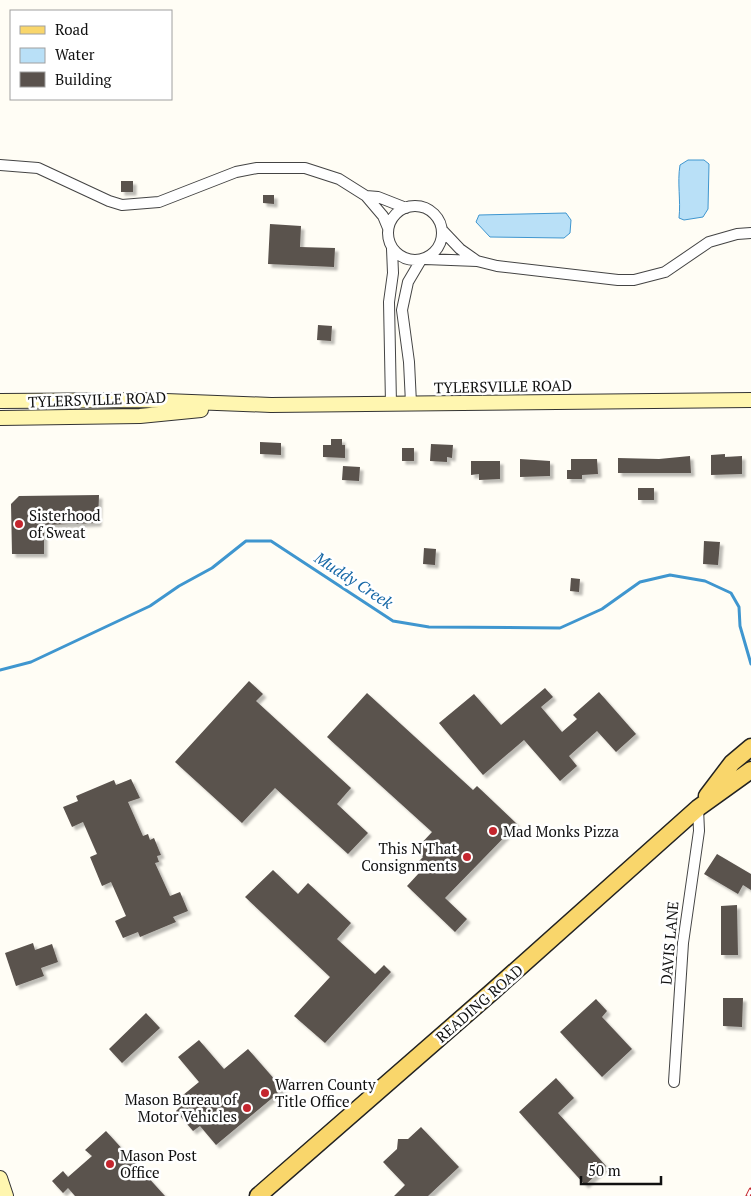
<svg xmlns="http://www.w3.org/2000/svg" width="751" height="1196" font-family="'PT Serif',serif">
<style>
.water{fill:#b9e0f7;stroke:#3f96cf}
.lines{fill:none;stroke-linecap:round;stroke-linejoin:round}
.stream{stroke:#3f96cf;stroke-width:3}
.building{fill:#5a524d;filter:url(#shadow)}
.street-casing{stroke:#444;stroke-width:12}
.secondary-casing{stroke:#333;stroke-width:16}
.primary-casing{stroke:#222;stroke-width:19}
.street{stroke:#fff;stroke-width:10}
.secondary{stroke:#fff6b0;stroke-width:14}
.primary{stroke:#f9d66b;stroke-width:16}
.rail-casing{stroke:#c4262e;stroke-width:5}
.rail{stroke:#fff;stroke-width:3;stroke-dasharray:9;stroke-linecap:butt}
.poi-dot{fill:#c4262e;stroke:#fff;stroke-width:2}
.labels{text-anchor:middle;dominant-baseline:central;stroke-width:5;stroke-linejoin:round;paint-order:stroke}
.street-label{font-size:15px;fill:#111;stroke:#fff}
.poi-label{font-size:15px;fill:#111;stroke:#fff;text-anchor:start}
.water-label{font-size:16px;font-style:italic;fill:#1768a6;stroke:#fff}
</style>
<defs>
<filter id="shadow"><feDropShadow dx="3.5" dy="3.5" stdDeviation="1" flood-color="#0004"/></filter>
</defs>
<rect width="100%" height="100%" fill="#fffdf5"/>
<path class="water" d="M 688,160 L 704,160 L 709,164 L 708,209 L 703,217 L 684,220 L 679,218 C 681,200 677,183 680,165 Z
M 566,213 L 571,220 L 570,233 L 564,238 L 490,237 L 476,222 L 479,215 Z"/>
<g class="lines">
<path class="stream" d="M 0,670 L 31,662 L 150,606 L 179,586 L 212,568 L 246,541 L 271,541 L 393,621 L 429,627 L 560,628 L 602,609 L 640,582 L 670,575 L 705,581 L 731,593 L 739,607 L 740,626 L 751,664"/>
</g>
<path class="building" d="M 121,181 L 133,181 L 133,192 L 121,192 Z
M 263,195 L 274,195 L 274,204 L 263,203 Z
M 270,224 L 301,226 L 300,247 L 335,248 L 334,267 L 268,264 Z
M 318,325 L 332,326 L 331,341 L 317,340 Z
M 331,439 L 342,439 L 342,445 L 345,445 L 345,458 L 323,457 L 323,445 L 331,445 Z
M 260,442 L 281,443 L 281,455 L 260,454 Z
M 431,444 L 453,445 L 452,458 L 447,457 L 447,462 L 430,461 Z
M 402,448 L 414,448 L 414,461 L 402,461 Z
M 725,454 L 725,457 L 742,456 L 742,474 L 711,475 L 711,455 Z
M 690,456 L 691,473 L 618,473 L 618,458 L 659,459 Z
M 520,459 L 550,461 L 550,476 L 520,477 Z
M 571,459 L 597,459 L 598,474 L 582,475 L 582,479 L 567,479 L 567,470 L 571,470 Z
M 471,461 L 500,461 L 500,479 L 479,480 L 479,474 L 471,475 Z
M 343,466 L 360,467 L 359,481 L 342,480 Z
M 638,488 L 654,488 L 654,500 L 638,500 Z
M 99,495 L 98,523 L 44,525 L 44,554 L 12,554 L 11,504 L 19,496 Z
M 704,541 L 720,542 L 718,565 L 703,564 Z
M 424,548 L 436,549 L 435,565 L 423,564 Z
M 571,578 L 580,579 L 579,592 L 570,591 Z
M 249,681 L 263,694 L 256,701 L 351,788 L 337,804 L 368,833 L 348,854 L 275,788 L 242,823 L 175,762 Z
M 545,688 L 553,697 L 541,707 L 562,732 L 577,719 L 573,715 L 599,692 L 636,734 L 616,752 L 597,731 L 569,756 L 577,766 L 560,781 L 524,740 L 483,775 L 439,723 L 474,694 L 501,725 Z
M 367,693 L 473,790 L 477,786 L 517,824 L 445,898 L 467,919 L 455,932 L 407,886 L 419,873 L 413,867 L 423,857 L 416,849 L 432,832 L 327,737 Z
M 131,779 L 140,798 L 128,802 L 143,836 L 148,834 L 150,840 L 154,838 L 161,855 L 157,856 L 159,862 L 155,863 L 170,896 L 180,892 L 188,911 L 173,917 L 176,922 L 140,937 L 138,932 L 123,938 L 115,921 L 126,916 L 111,882 L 102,886 L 90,857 L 97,854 L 83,822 L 72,827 L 63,807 L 78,801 L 76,796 L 114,780 L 116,785 Z
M 717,854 L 751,874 L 751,890 L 743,885 L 738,894 L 704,874 Z
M 273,870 L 298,894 L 308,883 L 351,923 L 337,939 L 375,974 L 384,965 L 391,972 L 325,1043 L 294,1016 L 330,977 L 245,897 Z
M 737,905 L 738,955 L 721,955 L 721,906 Z
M 33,943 L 35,950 L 52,944 L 58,962 L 41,968 L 44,976 L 16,986 L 5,953 Z
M 723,998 L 743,998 L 742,1027 L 723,1026 Z
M 596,999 L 607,1011 L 602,1017 L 632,1049 L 602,1077 L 560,1032 Z
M 146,1013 L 160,1028 L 122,1063 L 109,1049 Z
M 199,1040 L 224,1069 L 248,1049 L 283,1089 L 216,1145 L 200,1126 L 193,1131 L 176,1111 L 182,1105 L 177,1100 L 199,1082 L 178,1057 Z
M 556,1078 L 574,1098 L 558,1113 L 606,1166 L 585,1185 L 519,1112 Z
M 421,1127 L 459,1167 L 428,1196 L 394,1196 L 405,1185 L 383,1162 L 397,1149 L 398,1139 L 408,1139 Z
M 106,1131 L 165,1196 L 75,1196 L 68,1188 L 63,1193 L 52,1181 L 63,1171 L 68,1177 L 92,1156 L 85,1150 Z"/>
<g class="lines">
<g class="street-casing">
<path id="street" d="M 0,165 L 38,168 L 109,201 L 122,205 L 159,202 L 236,172 L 257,168 L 305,168 L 339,179 L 366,196 L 383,216 L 388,228
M 366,196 L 378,197 L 406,208
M388 233a27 27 0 1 1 54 0a27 27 0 1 1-54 0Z
M 442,230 L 460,249 L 477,261
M 425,259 L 477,261 L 497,266 L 618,280 L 634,280 L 665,272 L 709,242 L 737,234 L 751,233
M 411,403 L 409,362 L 402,310 L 408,282 L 421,260
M 391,404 L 389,302 L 393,273 L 392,249
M 674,1082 L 683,943 L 699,831 L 698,808"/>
</g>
<g class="secondary-casing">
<path id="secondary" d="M 0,401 L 140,400 L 271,405 L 751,400
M 0,418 L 140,416 L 201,410
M 0,1178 L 6,1196"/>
</g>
<g class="primary-casing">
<path id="primary" d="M 707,796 L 732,763 L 751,747
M 258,1196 L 493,991 L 698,808 L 751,770"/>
</g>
<use href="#street" class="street"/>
<use href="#secondary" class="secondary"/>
<use href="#primary" class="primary"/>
<g class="rail-casing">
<path id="rail" d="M 748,1196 L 751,1190"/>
</g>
<use href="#rail" class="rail"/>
</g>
<g class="poi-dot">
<circle cx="19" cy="524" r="5"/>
<circle cx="493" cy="831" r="5"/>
<circle cx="467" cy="857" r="5"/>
<circle cx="265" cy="1093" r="5"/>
<circle cx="247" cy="1108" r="5"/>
<circle cx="110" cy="1164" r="5"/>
</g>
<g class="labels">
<g class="street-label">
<text transform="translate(503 386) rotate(-1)">TYLERSVILLE ROAD</text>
<text transform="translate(97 399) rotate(-2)">TYLERSVILLE ROAD</text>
<text transform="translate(669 943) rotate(-85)">DAVIS LANE</text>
<text transform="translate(479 1003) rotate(-41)">READING ROAD</text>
</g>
<g class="poi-label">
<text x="29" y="515">Sisterhood<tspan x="29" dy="17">of Sweat</tspan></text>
<text x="503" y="831">Mad Monks Pizza</text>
<text x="457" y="848" text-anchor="end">This N That<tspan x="457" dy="17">Consignments</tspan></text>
<text x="275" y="1084">Warren County<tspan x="275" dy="17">Title Office</tspan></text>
<text x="237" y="1099" text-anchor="end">Mason Bureau of<tspan x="237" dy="17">Motor Vehicles</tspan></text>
<text x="120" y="1155">Mason Post<tspan x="120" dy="17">Office</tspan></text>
</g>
<g class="water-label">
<text transform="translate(354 580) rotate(33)">Muddy Creek</text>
</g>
</g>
<rect x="10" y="10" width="162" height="90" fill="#ffffff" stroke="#a0a0a0"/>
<rect x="20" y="26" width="25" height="8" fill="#f9d66b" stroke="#a0a0a0"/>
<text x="55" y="35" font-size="15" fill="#111111">Road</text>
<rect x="20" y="48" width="25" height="15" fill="#b9e0f7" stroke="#a0a0a0"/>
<text x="55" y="60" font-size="15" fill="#111111">Water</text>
<rect x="20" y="72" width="25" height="15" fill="#5a524d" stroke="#a0a0a0"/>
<text x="55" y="85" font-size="15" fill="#111111">Building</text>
<path d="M581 1176v8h80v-8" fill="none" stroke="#111111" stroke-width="2.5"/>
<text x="588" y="1176" font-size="15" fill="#111111" stroke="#ffffff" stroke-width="4" paint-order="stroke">50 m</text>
</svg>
